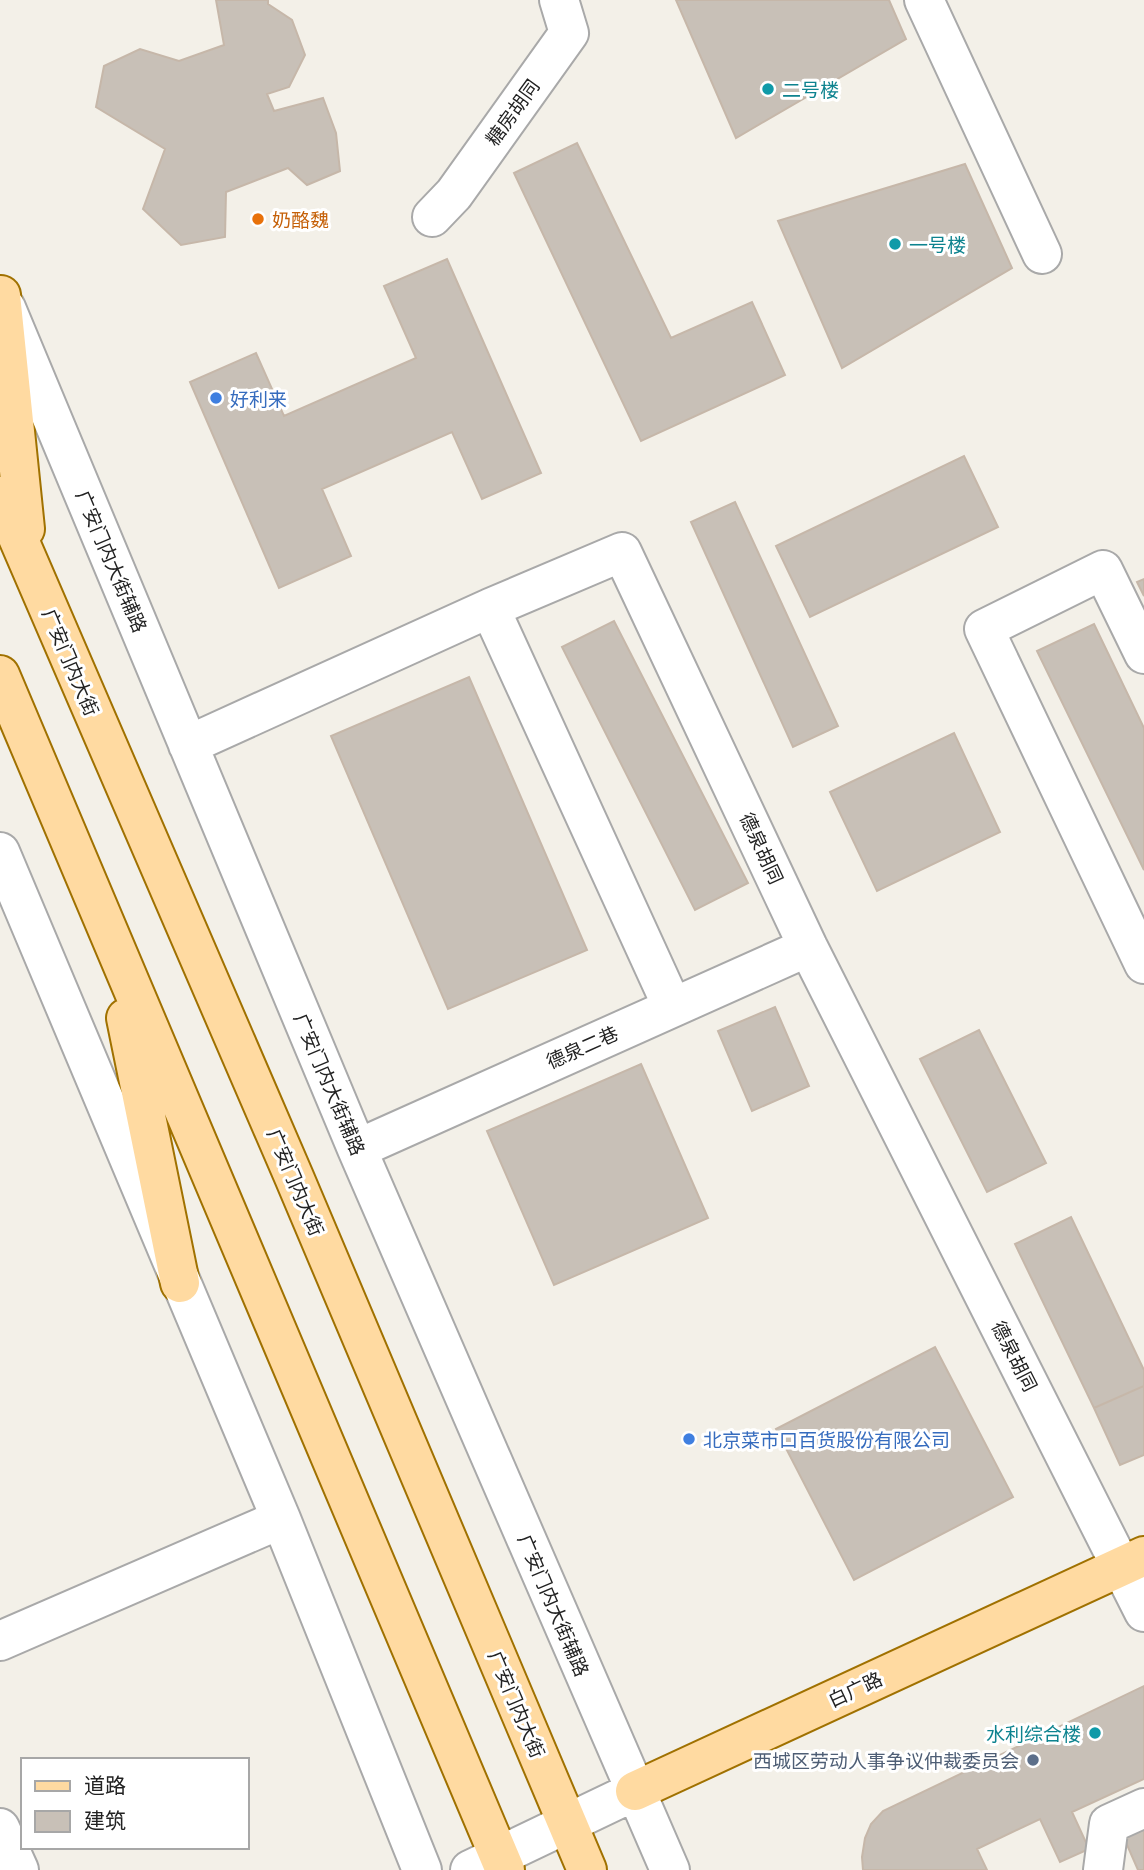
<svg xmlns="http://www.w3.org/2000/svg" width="1144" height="1870" font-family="'Titillium Web','Noto Sans SC',sans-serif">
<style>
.building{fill:#c8c0b7;stroke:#c6b7a9;stroke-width:2}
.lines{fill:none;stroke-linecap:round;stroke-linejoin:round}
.minor-casing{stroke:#a9a9a9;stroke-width:42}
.major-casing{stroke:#a07100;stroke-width:42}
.minor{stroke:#fff;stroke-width:38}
.major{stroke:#ffdaa1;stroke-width:38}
.culture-dot{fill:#0f9aa8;stroke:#fff;stroke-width:2.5}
.food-dot{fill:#e8710a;stroke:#fff;stroke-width:2.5}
.shop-dot{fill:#3f7fe0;stroke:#fff;stroke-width:2.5}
.service-dot{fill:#5c6f8a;stroke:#fff;stroke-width:2.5}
.labels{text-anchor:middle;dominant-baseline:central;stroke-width:6;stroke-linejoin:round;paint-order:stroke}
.culture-label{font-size:19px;fill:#0d838f;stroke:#fff;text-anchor:start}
.street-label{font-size:19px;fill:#222;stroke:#fff}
.food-label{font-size:19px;fill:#c56008;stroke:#fff;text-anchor:start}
.shop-label{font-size:19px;fill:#366cbe;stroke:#fff;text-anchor:start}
.service-label{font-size:19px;fill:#4e5e75;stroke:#fff;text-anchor:end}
</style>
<rect width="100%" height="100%" fill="#f3f0e8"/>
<path class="building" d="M 216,0 L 268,0 L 268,4 L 292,20 L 305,55 L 289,87 L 267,94 L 274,111 L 323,98 L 336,133 L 340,171 L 307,185 L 288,168 L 226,192 L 225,237 L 181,245 L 143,209 L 165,149 L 96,107 L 104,66 L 140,49 L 179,61 L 224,45 Z
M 676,0 L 889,0 L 906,39 L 736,138 Z
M 577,143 L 671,338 L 752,302 L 785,375 L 641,441 L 514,173 Z
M 965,164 L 1012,268 L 842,368 L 778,221 Z
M 447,259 L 541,473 L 482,499 L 452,432 L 322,489 L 351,556 L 279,588 L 190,382 L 256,353 L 284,416 L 416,358 L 384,286 Z
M 964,456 L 998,527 L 810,617 L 776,546 Z
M 735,502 L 838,726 L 793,747 L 691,522 Z
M 1144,579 L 1144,596 L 1137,582 Z
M 614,621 L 748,883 L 695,910 L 562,647 Z
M 1094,624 L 1144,728 L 1144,870 L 1037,651 Z
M 469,677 L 587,950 L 448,1009 L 331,736 Z
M 954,733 L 1000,832 L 877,891 L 830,792 Z
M 775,1007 L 809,1086 L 752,1111 L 718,1031 Z
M 979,1030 L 1046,1163 L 987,1192 L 920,1059 Z
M 641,1064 L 708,1218 L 554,1285 L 487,1131 Z
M 1071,1217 L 1144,1370 L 1144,1386 L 1094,1408 L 1015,1244 Z
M 935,1347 L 1013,1497 L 854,1580 L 776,1429 Z
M 1144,1386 L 1144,1455 L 1120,1465 L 1094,1408 Z
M 1144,1686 L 1144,1779 L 1072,1812 L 1089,1849 L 1060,1862 L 1040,1819 L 977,1849 L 987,1870 L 863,1870 L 862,1857 L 865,1838 L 871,1824 L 883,1811 Z
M 1144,1829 L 1144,1870 L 1138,1870 L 1124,1838 Z"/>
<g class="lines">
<g class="minor-casing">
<path id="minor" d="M 924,0 L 1042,254
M 432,217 L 454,194 L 569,33 L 559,0
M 6,308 L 357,1149 L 670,1870
M 490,608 L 672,1006
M 1144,654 L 1103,570 L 984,629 L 1144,964
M 188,745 L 490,608 L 622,552 L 808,947 L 1144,1612
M 0,852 L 281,1519 L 422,1870
M 357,1149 L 808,947
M 0,1641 L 281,1519
M 0,1828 L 19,1870
M 470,1870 L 635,1791
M 1103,1870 L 1109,1824 L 1144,1808"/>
</g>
<g class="major-casing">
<path id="major" d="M 1,295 L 25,529
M 0,496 L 294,1177 L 587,1870
M 0,675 L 505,1870
M 126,1018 L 180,1283
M 635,1791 L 1144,1556"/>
</g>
<use href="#minor" class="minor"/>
<use href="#major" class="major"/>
</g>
<g class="culture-dot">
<circle cx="768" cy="89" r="7"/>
<circle cx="895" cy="244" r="7"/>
<circle cx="1095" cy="1733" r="7"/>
</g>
<circle class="food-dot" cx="258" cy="219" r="7"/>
<g class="shop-dot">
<circle cx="216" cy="398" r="7"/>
<circle cx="689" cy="1439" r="7"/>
</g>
<circle class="service-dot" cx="1033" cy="1760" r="7"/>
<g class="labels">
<g class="culture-label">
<text x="782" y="89">二号楼</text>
<text x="909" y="244">一号楼</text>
<text x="1081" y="1733" text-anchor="end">水利综合楼</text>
</g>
<g class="street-label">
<text transform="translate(512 112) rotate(-54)">糖房胡同</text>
<text transform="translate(112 561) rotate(67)">广安门内大街辅路</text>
<text transform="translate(71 662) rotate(67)">广安门内大街</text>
<text transform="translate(762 848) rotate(65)">德泉胡同</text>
<text transform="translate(582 1047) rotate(-24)">德泉二巷</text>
<text transform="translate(330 1084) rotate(67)">广安门内大街辅路</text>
<text transform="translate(296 1182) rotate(67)">广安门内大街</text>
<text transform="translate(1015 1356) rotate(63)">德泉胡同</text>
<text transform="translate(554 1605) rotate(67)">广安门内大街辅路</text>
<text transform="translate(855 1689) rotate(-25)">白广路</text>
<text transform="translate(517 1704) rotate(67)">广安门内大街</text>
</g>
<g class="food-label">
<text x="272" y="219">奶酪魏</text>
</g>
<g class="shop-label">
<text x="230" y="398">好利来</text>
<text x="703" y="1439">北京菜市口百货股份有限公司</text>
</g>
<g class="service-label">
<text x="1019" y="1760">西城区劳动人事争议仲裁委员会</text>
</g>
</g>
<rect x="21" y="1758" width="228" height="91" fill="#ffffff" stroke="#a7a7a7" stroke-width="2"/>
<rect x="35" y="1781" width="35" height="10" fill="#ffdaa1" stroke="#a7a7a7" stroke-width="2"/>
<text x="84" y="1793" font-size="21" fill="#222222">道路</text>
<rect x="35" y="1811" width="35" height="21" fill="#c8c0b7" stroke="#a7a7a7" stroke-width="2"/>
<text x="84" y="1828" font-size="21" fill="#222222">建筑</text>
</svg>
